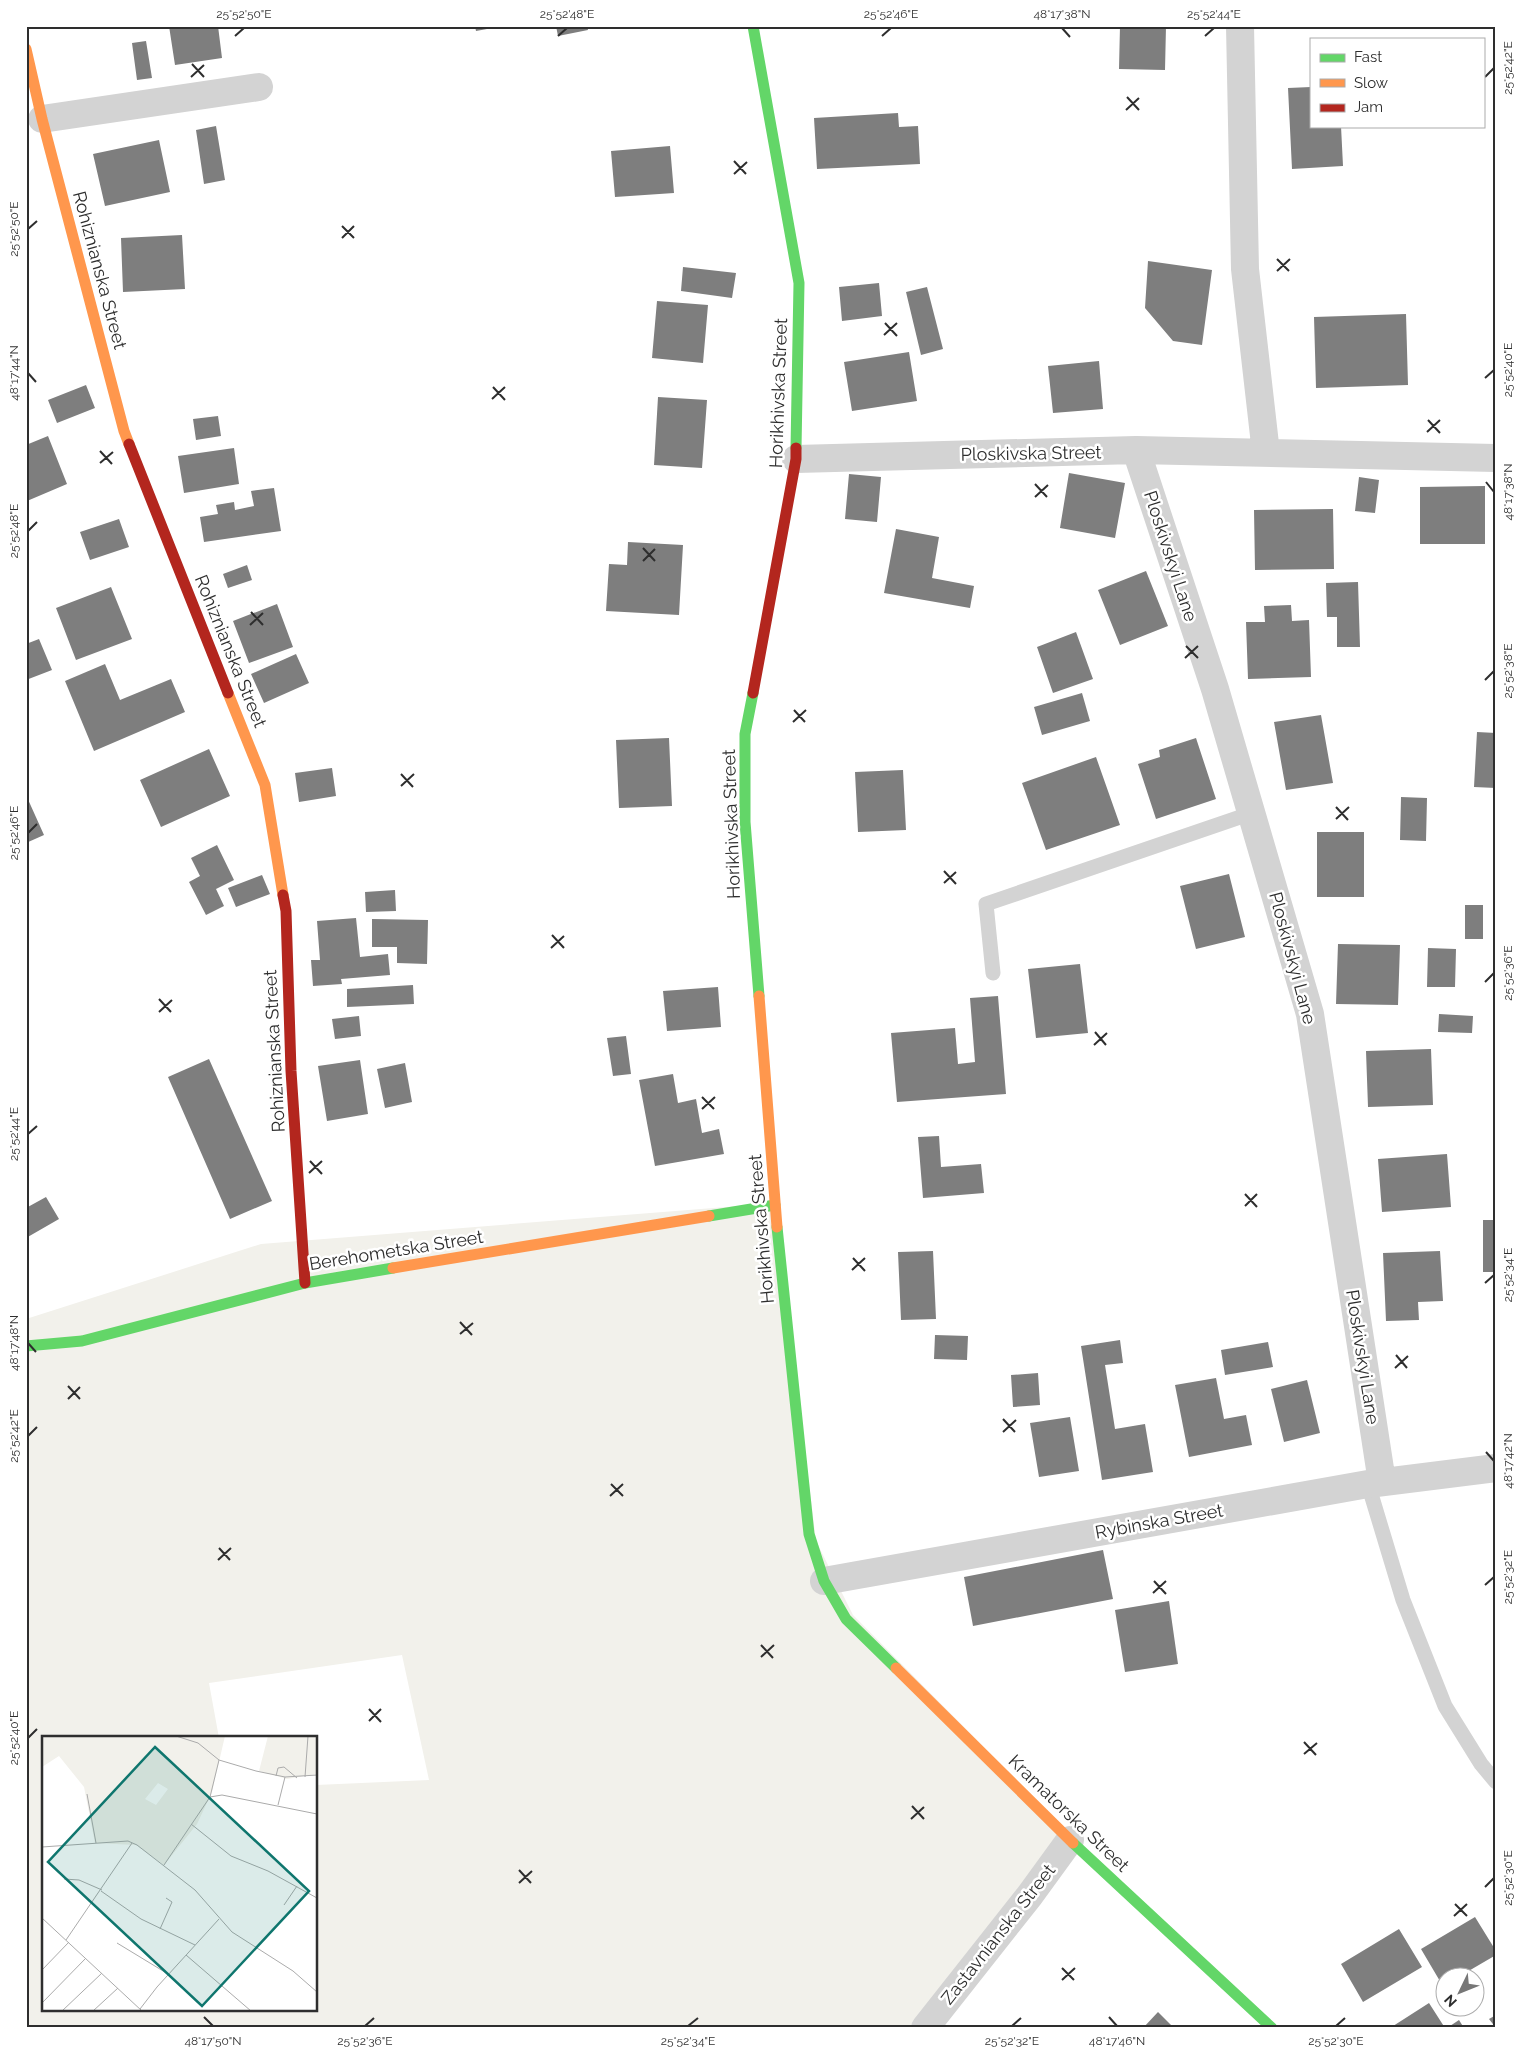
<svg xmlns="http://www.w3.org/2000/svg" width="1522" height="2054" font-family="Raleway,sans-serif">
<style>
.green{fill:#f2f1eb;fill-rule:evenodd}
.building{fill:#7e7e7e}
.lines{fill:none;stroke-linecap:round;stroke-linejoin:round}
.lane{stroke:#d3d3d3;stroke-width:15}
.street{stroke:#d3d3d3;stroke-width:28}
.fast{stroke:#63d668;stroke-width:11}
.slow{stroke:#ff974d;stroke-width:11}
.jam{stroke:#b3261e;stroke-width:11}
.ticks{fill:none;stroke:#2e2e2e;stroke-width:2}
.labels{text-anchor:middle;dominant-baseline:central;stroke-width:5;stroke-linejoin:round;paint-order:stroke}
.street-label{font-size:18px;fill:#2e2e2e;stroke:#fff}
.inset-road{fill:none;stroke:#ababab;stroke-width:1}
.view{fill:#0f766e;fill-opacity:0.15;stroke:#0f766e;stroke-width:2.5}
.inset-edge{fill:none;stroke:#2e2e2e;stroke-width:2.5}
.neatline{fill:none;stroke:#2e2e2e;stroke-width:2}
.ticks-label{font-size:12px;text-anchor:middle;fill:#2e2e2e}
</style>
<rect width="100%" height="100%" fill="#fff"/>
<path class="green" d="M 775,1203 L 816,1541 L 853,1615 L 1075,1839 L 937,2028 L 26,2028 L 26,1319 L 261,1244 ZM 402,1655 L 429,1780 L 316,1785 L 316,2010 L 44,2010 L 44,1738 L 219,1738 L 209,1683 Z"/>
<path class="building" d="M 169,26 L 218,26 L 222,58 L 175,65 Z
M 475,26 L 498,26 L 498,27 L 476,31 Z
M 556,26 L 587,26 L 588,30 L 558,36 Z
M 1120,26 L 1166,26 L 1165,70 L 1119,69 Z
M 146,41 L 152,78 L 137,80 L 132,43 Z
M 1311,87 L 1311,126 L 1341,126 L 1343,166 L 1292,169 L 1288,88 Z
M 898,113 L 899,127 L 918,126 L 920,164 L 817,169 L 814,118 Z
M 216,126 L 225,180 L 204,184 L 196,130 Z
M 159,140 L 170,192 L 105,206 L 93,154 Z
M 670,146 L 674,193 L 615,197 L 611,151 Z
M 182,235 L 185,289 L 123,292 L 121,238 Z
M 1148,261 L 1212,270 L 1202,345 L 1173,341 L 1145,308 Z
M 683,267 L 736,273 L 732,298 L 681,291 Z
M 879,283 L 882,316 L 842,321 L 839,287 Z
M 927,287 L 943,349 L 921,355 L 906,292 Z
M 657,301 L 708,305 L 703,363 L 652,358 Z
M 1406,314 L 1408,385 L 1316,388 L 1314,317 Z
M 909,352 L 917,401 L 852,411 L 844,362 Z
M 1099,361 L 1103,409 L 1053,413 L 1048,366 Z
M 86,385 L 95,408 L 57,423 L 48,400 Z
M 658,397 L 707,400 L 702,468 L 654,465 Z
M 218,416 L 221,436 L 196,440 L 193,419 Z
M 48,436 L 67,484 L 27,501 L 26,445 Z
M 234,448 L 239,484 L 184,493 L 178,456 Z
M 1069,473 L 1125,483 L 1115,538 L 1060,528 Z
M 849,474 L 881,477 L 877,522 L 845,519 Z
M 1359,477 L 1379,480 L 1375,513 L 1355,511 Z
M 1485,486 L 1485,544 L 1420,544 L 1420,487 Z
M 274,488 L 281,531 L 204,542 L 200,517 L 218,514 L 216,505 L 234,502 L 235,510 L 254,506 L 251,491 Z
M 1333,509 L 1334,569 L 1255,570 L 1254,510 Z
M 119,519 L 129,547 L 90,560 L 80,532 Z
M 896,529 L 939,537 L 932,578 L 974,586 L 970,608 L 884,593 Z
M 628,542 L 683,545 L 679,615 L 606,611 L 609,564 L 627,565 Z
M 247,565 L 252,580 L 228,588 L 223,574 Z
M 1146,571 L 1168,626 L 1120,645 L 1098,590 Z
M 1358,582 L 1360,647 L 1337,647 L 1337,617 L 1327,617 L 1326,583 Z
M 111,587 L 132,639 L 76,660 L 56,608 Z
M 277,604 L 293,647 L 249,663 L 233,621 Z
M 1291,605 L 1292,621 L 1309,620 L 1311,677 L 1248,679 L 1246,622 L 1265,622 L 1264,606 Z
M 1076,632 L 1093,679 L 1053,693 L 1037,647 Z
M 39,639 L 52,670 L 26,680 L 26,644 Z
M 296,654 L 309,683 L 264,703 L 251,674 Z
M 105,664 L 120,700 L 171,679 L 185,712 L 94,751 L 65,681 Z
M 1082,693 L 1090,721 L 1042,735 L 1034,707 Z
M 1321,715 L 1333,783 L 1286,790 L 1274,722 Z
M 1477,732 L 1496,733 L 1496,788 L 1474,787 Z
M 669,738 L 672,806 L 619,808 L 616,740 Z
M 1196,738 L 1216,799 L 1156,819 L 1138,764 L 1160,757 L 1159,750 Z
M 209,749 L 230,796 L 161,827 L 140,780 Z
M 1096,757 L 1120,825 L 1046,850 L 1022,783 Z
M 332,768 L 336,796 L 299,802 L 295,773 Z
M 903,770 L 906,830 L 858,832 L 855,772 Z
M 26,795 L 44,835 L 26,843 Z
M 1401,797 L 1427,798 L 1426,841 L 1400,840 Z
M 1317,832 L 1364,832 L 1364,897 L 1317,897 Z
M 217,845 L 234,880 L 216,889 L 224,906 L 206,915 L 189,882 L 200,876 L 191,858 Z
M 1229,874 L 1245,937 L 1196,949 L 1180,886 Z
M 262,875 L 270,894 L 236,907 L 228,888 Z
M 395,890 L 396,911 L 366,912 L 365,892 Z
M 1465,905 L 1483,905 L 1483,939 L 1465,939 Z
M 356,918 L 360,957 L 388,954 L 390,975 L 341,979 L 342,984 L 313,986 L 311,960 L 320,960 L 317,921 Z
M 372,919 L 428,920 L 427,964 L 397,963 L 397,947 L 372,947 Z
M 1338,944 L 1400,945 L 1398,1005 L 1336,1004 Z
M 1428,948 L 1456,949 L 1455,987 L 1427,987 Z
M 1080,964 L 1088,1033 L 1036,1038 L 1028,969 Z
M 413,985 L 414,1004 L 347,1007 L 347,989 Z
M 718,987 L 721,1027 L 667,1031 L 663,991 Z
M 998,996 L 1006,1094 L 897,1102 L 891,1033 L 955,1028 L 958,1064 L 975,1062 L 970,998 Z
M 1439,1014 L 1473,1016 L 1472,1033 L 1438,1032 Z
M 359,1016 L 361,1036 L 335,1039 L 332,1019 Z
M 626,1036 L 631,1074 L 613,1076 L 607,1038 Z
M 1431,1049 L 1433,1105 L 1368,1107 L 1366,1051 Z
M 209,1059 L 272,1201 L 230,1219 L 168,1077 Z
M 360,1060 L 368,1114 L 327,1121 L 318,1066 Z
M 405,1063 L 412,1102 L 385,1108 L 377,1069 Z
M 673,1074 L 678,1103 L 696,1099 L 702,1133 L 719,1129 L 724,1154 L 655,1166 L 639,1080 Z
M 939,1136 L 941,1167 L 981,1164 L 984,1193 L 923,1198 L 918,1137 Z
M 1447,1154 L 1451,1207 L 1382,1212 L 1378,1159 Z
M 46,1197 L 59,1219 L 26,1238 L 26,1208 Z
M 1483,1220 L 1496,1220 L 1496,1272 L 1483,1272 Z
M 933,1251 L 936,1319 L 901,1320 L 898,1252 Z
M 1440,1251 L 1443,1301 L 1418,1302 L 1419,1320 L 1386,1321 L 1383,1253 Z
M 935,1335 L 968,1336 L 967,1360 L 934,1359 Z
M 1120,1340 L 1123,1363 L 1105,1365 L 1115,1429 L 1145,1424 L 1153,1472 L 1102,1480 L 1081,1346 Z
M 1268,1342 L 1273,1367 L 1225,1375 L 1221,1350 Z
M 1038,1373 L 1040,1405 L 1013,1407 L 1011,1375 Z
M 1216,1378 L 1224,1419 L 1246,1415 L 1252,1445 L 1189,1457 L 1175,1385 Z
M 1307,1380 L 1320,1433 L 1284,1442 L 1271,1389 Z
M 1070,1417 L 1079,1471 L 1039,1477 L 1030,1423 Z
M 1103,1550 L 1113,1599 L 973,1626 L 964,1577 Z
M 1169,1601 L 1178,1664 L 1125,1672 L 1115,1610 Z
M 1475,1917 L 1496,1951 L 1496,1955 L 1460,1976 L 1444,1976 L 1444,1988 L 1421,1949 Z
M 1399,1929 L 1422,1967 L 1363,2002 L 1341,1964 Z
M 1429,2003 L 1445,2028 L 1390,2028 Z
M 1158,2012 L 1174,2028 L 1143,2028 Z
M 1496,2015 L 1496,2028 L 1489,2019 Z
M 1459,2020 L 1464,2028 L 1447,2028 Z"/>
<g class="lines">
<path class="lane" d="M 993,973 L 986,904 L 1252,813
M 1368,1484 L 1403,1600 L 1445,1706 L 1481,1764 L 1496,1782"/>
<path class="street" d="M 1240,26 L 1245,269 L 1266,453
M 42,119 L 259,87
M 1136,450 L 1215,689 L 1310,1014 L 1382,1482
M 796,459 L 1136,450 L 1496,458
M 824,1581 L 1368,1484 L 1496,1468
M 925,2028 L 1030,1895 L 1070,1840"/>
<path class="fast" d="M 753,26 L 799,283 L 796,448
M 753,693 L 745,734 L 745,822 L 759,996
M 709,1216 L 775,1205
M 777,1227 L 809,1534 L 824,1581 L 846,1619 L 896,1668
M 26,1346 L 82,1341 L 305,1283 L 393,1268
M 1073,1843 L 1272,2028"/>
<path class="slow" d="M 26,49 L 42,119 L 124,431 L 129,444
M 228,693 L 265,785 L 283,895
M 759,996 L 777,1227
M 393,1268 L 709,1216
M 896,1668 L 1073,1843"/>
<path class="jam" d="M 129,444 L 228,693
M 753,693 L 796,459 L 796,448
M 283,895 L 286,911 L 291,1071 L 305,1283"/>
</g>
<path class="ticks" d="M 1062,28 L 1070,37M 235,36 L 244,28M 558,36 L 567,28M 882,36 L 891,28M 1205,36 L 1214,28M 192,64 L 204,77M 191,77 L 204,65M 1485,77 L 1494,68M 1127,97 L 1139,110M 1126,110 L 1139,98M 734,161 L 746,174M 734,174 L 747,162M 342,226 L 354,238M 28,229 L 37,221M 342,238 L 354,226M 1277,259 L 1289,271M 1277,271 L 1290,259M 885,323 L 897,336M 884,335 L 897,323M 28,373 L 36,382M 1485,378 L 1494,370M 493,387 L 505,400M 492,399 L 505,387M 1428,420 L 1440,433M 1427,432 L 1440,420M 100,451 L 112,464M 100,463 L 113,452M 1486,482 L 1494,492M 1035,484 L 1047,497M 1035,497 L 1048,485M 28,531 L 37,522M 643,548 L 655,561M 643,561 L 655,549M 251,612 L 263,625M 250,625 L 263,613M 1186,646 L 1198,658M 1185,658 L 1198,646M 1485,680 L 1494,671M 794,710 L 805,722M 793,722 L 806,710M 401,774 L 413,787M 401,786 L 414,774M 1336,807 L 1348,820M 1336,819 L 1349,807M 28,833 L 37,824M 944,871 L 956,884M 944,883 L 956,872M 552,935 L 564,948M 551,948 L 564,936M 1485,982 L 1494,973M 159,999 L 171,1012M 159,1012 L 172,1000M 1095,1032 L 1106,1045M 1094,1045 L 1107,1033M 702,1097 L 714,1109M 702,1109 L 715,1097M 28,1134 L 37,1126M 310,1161 L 322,1174M 309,1173 L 322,1161M 1245,1194 L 1257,1207M 1245,1206 L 1257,1194M 853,1258 L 865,1271M 852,1270 L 865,1258M 1485,1283 L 1494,1275M 460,1322 L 472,1335M 460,1334 L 473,1323M 28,1343 L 36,1352M 1396,1355 L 1407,1368M 1395,1368 L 1408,1356M 68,1386 L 80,1399M 68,1399 L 80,1387M 1003,1419 L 1015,1432M 1003,1432 L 1016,1420M 28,1436 L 37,1427M 1486,1452 L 1494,1461M 611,1484 L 623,1496M 610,1496 L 623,1484M 219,1548 L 230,1560M 218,1560 L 231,1548M 1154,1581 L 1166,1594M 1485,1585 L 1494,1577M 1153,1593 L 1166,1581M 761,1645 L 773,1658M 761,1657 L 774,1645M 369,1709 L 381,1722M 369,1721 L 381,1709M 28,1738 L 37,1729M 1304,1742 L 1316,1755M 1304,1754 L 1317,1743M 912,1806 L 924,1819M 911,1819 L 924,1807M 519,1870 L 531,1883M 519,1883 L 532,1871M 1485,1887 L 1494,1878M 1455,1904 L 1467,1916M 1454,1916 L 1467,1904M 1062,1968 L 1074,1980M 1062,1980 L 1075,1968M 204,2017 L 213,2026M 1109,2017 L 1117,2026M 365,2026 L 374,2018M 688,2026 L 698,2018M 1012,2026 L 1021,2018M 1336,2026 L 1345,2018"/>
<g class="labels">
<g class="street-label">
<text transform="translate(100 270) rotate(75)">Rohiznianska Street</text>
<text transform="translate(778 393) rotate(-88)">Horikhivska Street</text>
<text transform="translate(1031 453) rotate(-1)">Ploskivska Street</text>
<text transform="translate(1171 556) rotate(72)">Ploskivskyi Lane</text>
<text transform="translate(231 651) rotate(68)">Rohiznianska Street</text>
<text transform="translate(731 824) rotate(-92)">Horikhivska Street</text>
<text transform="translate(1293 958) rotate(75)">Ploskivskyi Lane</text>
<text transform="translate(274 1051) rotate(-93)">Rohiznianska Street</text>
<text transform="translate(761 1229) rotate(-95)">Horikhivska Street</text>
<text transform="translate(396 1250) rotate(-9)">Berehometska Street</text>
<text transform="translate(1363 1357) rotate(81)">Ploskivskyi Lane</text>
<text transform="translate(1159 1521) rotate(-10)">Rybinska Street</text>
<text transform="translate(1069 1813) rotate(44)">Kramatorska Street</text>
<text transform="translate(998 1934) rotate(-52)">Zastavnianska Street</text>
</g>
</g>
<g transform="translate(42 1736)">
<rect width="275" height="275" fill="#fff"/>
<path d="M 0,0 L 183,0 L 170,56 L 155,88 L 122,129 L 94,109 L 53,107 L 42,51 L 17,20 L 0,31 ZM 116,47 L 126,53 L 114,69 L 103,63 ZM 226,0 L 275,0 L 275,38 L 245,43 L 217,35 Z" fill="#f2f1eb" fill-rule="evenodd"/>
<path class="inset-road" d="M 134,0 L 156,7 L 177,24 L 214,35 L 243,41 L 275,39M 234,40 L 236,32 L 242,31 L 255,42M 263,41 L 266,0M 45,58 L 54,107M 168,61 L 180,59 L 275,78M 236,69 L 243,41M 149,88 L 189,120 L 226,135 L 275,162M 0,111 L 86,105 L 95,109 L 153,154 L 190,196 L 251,235 L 275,256M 122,129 L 168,61 L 177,24M 22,143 L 37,144 L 60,154M 59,155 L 99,183 L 153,209M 242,169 L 255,150M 0,182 L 100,275M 118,193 L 130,166 L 124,162M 24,204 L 90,107M 75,207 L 126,238M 144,219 L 209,275M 0,234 L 27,206M 0,267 L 44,222M 98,273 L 115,251 L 177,183M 20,275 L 60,237M 51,275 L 76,252"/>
<path class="view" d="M 113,11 L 267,155 L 160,270 L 6,126 Z"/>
<rect width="275" height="275" class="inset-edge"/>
</g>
<rect width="1522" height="2054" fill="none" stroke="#ffffff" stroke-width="55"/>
<rect x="1310" y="38" width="175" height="90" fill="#ffffff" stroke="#ababab"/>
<rect x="1320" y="54" width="25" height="8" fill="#63d668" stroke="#ababab"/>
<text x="1354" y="62" font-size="15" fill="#2e2e2e">Fast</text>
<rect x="1320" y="79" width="25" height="8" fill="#ff974d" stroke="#ababab"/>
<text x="1354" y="88" font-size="15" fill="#2e2e2e">Slow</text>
<rect x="1320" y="104" width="25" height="8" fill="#b3261e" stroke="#ababab"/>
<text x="1354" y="112" font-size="15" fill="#2e2e2e">Jam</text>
<g transform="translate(1460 1992) rotate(227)"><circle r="24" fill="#ffffff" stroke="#ababab"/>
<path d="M0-4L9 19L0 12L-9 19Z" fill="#777777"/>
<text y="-8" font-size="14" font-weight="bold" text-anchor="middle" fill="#2e2e2e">N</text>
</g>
<rect x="28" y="28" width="1466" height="1998" class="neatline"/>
<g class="ticks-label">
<text x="244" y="18">25°52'50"E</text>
<text x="567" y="18">25°52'48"E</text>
<text x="891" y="18">25°52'46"E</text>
<text x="1062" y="18">48°17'38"N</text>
<text x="1214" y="18">25°52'44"E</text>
<text transform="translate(1508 68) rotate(-90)" y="4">25°52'42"E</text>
<text transform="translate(14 229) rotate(-90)" y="4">25°52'50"E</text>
<text transform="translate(1508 370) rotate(-90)" y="4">25°52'40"E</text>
<text transform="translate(14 373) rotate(-90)" y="4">48°17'44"N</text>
<text transform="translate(1508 492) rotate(-90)" y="4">48°17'38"N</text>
<text transform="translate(14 531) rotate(-90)" y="4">25°52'48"E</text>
<text transform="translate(1508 671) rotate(-90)" y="4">25°52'38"E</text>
<text transform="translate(14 833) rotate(-90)" y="4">25°52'46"E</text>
<text transform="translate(1508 973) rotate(-90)" y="4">25°52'36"E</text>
<text transform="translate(14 1134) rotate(-90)" y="4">25°52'44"E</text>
<text transform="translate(1508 1275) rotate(-90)" y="4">25°52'34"E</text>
<text transform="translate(14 1343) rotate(-90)" y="4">48°17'48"N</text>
<text transform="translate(14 1436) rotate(-90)" y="4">25°52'42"E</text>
<text transform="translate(1508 1461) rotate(-90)" y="4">48°17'42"N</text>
<text transform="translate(1508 1577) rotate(-90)" y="4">25°52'32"E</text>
<text transform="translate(14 1738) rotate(-90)" y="4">25°52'40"E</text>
<text transform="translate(1508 1878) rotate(-90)" y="4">25°52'30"E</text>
<text x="213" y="2045">48°17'50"N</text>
<text x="365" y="2045">25°52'36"E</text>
<text x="688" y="2045">25°52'34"E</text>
<text x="1012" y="2045">25°52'32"E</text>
<text x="1117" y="2045">48°17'46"N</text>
<text x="1336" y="2045">25°52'30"E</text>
</g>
</svg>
